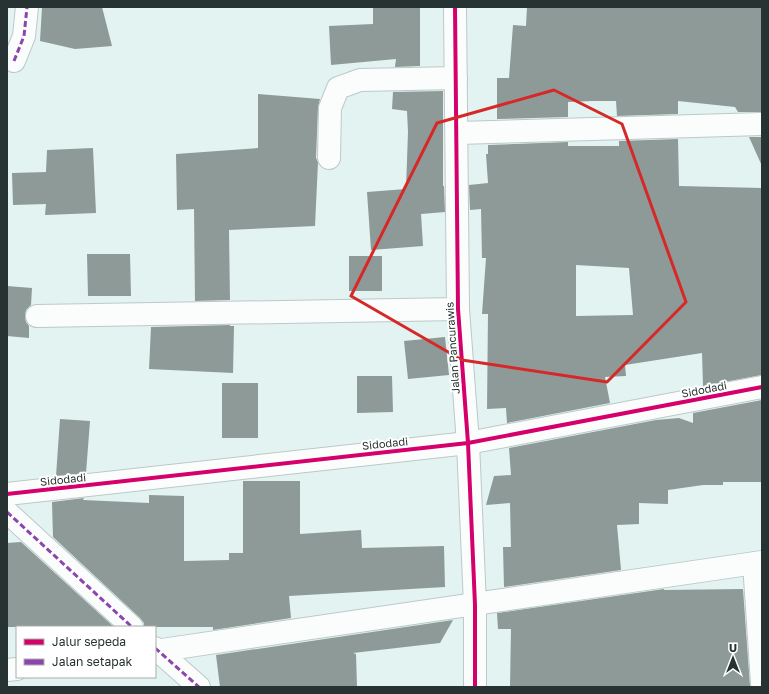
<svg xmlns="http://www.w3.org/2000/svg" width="769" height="694" font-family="'Golos Text',sans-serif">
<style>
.building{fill:#8e9a97;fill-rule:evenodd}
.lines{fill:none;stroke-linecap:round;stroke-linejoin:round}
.minor-casing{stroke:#bcc9c8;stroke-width:24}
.tertiary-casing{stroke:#bcc9c8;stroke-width:24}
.minor{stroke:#fbfdfd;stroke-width:22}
.tertiary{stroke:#fbfdfd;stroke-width:22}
.quiet{stroke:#8e44ad;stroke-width:3;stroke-dasharray:6 3;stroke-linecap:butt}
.cycleway-casing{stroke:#fff;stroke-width:6}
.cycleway{stroke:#d6006c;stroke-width:4}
.marked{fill:none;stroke:#d62828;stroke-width:3;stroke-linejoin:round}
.labels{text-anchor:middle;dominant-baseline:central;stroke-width:4;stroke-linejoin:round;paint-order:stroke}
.street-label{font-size:11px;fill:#273332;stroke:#fff}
</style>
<rect width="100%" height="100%" fill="#e2f3f1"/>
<path class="building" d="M 42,7 L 102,7 L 112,46 L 75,49 L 40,41 Z
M 373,7 L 420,7 L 420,66 L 395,67 L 396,59 L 331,65 L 329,26 L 373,24 Z
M 527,7 L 762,7 L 762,112 L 738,112 L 735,107 L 678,101 L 678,114 L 617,116 L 616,101 L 592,101 L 568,102 L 568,117 L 497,119 L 497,78 L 509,78 L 513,25 L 526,26 Z
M 443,91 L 443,186 L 444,186 L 445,212 L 421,214 L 423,246 L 371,250 L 367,192 L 406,189 L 408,132 L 407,111 L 392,109 L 393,92 Z
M 258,94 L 320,99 L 318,108 L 316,158 L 318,162 L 315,226 L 229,230 L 230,300 L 195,301 L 194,209 L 177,210 L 176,154 L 258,148 Z
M 749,137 L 762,137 L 762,166 Z
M 678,139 L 679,186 L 762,188 L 762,375 L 703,386 L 702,353 L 625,365 L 626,376 L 605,377 L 610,403 L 507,423 L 506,408 L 487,409 L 488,314 L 482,314 L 486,258 L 482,258 L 481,209 L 470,210 L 469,185 L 488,183 L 486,154 L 488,154 L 488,145 L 568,142 L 568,146 L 619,146 L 619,141 ZM 576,265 L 629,268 L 633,315 L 576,316 Z
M 93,148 L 96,213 L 45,215 L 46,204 L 13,205 L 12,173 L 46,172 L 47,150 Z
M 87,254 L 130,254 L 131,296 L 88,296 Z
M 349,256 L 382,256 L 382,291 L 349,291 Z
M 7,286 L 32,288 L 31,305 L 26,310 L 25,316 L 26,322 L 29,326 L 29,338 L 7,336 Z
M 230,325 L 230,326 L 234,326 L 233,373 L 149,369 L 151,327 Z
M 445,337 L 449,375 L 408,379 L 404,341 Z
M 357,376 L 392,376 L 393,412 L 357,413 Z
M 222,383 L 258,383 L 258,438 L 222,438 Z
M 762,400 L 762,482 L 723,482 L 723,485 L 703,485 L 668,490 L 668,504 L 639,503 L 639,524 L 617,525 L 621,570 L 504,587 L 503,547 L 511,547 L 510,503 L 486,505 L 494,476 L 511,475 L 509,448 L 656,420 L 679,418 L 693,423 L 693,413 Z
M 60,419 L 90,421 L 86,473 L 56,476 Z
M 243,481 L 300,481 L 300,534 L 361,530 L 362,548 L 444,546 L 445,587 L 289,596 L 291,618 L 213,630 L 213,627 L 144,627 L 144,623 L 140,618 L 53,537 L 52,502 L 84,498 L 83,500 L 149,503 L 149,495 L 184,496 L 184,561 L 229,560 L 229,553 L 243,553 Z
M 21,542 L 114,627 L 7,627 L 7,543 Z
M 664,589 L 664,590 L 743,589 L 750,686 L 510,687 L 511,629 L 498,629 L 497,613 Z
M 453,620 L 440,643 L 353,653 L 356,654 L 357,687 L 220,687 L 216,655 Z"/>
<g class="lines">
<g class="minor-casing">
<path id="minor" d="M 14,61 L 24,36 L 27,7
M 457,133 L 762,124
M 329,158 L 330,108 L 338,88 L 360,80 L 456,78
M 37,316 L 458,309
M 7,494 L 468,443 L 762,387
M 7,512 L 132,627
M 754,563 L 762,683
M 155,648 L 199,687
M 155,651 L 762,562
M 7,670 L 17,669"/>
</g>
<g class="tertiary-casing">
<path id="tertiary" d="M 455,7 L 458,309 L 468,443 L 475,605 L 475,687"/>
</g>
<use href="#minor" class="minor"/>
<use href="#tertiary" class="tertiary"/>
<path class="quiet" d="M 14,61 L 24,36 L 27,7
M 7,512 L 132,627
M 155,648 L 199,687"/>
<g class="cycleway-casing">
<path id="cycleway" d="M 455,7 L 458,309 L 468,443 L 475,605 L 475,687
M 7,494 L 468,443 L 762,387"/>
</g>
<use href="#cycleway" class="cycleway"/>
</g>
<path class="marked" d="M 554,90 L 622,124 L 686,302 L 607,382 L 462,360 L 351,296 L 437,123 Z"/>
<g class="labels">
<g class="street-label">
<text transform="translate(452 348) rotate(-94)">Jalan Pancurawis</text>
<text transform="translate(704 389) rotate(-11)">Sidodadi</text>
<text transform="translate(385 443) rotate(-6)">Sidodadi</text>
<text transform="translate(63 479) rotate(-6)">Sidodadi</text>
</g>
</g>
<rect width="769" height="694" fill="none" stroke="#273332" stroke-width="16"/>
<rect x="16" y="626" width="140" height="52" fill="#ffffff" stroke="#a9adad"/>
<rect x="24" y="639" width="20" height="6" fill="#d6006c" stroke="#a9adad"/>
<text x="52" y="646" font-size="12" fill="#273332">Jalur sepeda</text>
<rect x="24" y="659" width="20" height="6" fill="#8e44ad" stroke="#a9adad"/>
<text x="52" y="666" font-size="12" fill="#273332">Jalan setapak</text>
<g transform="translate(733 658)" stroke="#ffffff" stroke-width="3" paint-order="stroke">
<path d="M0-3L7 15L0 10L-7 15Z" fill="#273332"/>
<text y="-6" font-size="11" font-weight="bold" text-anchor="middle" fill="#273332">U</text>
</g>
</svg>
